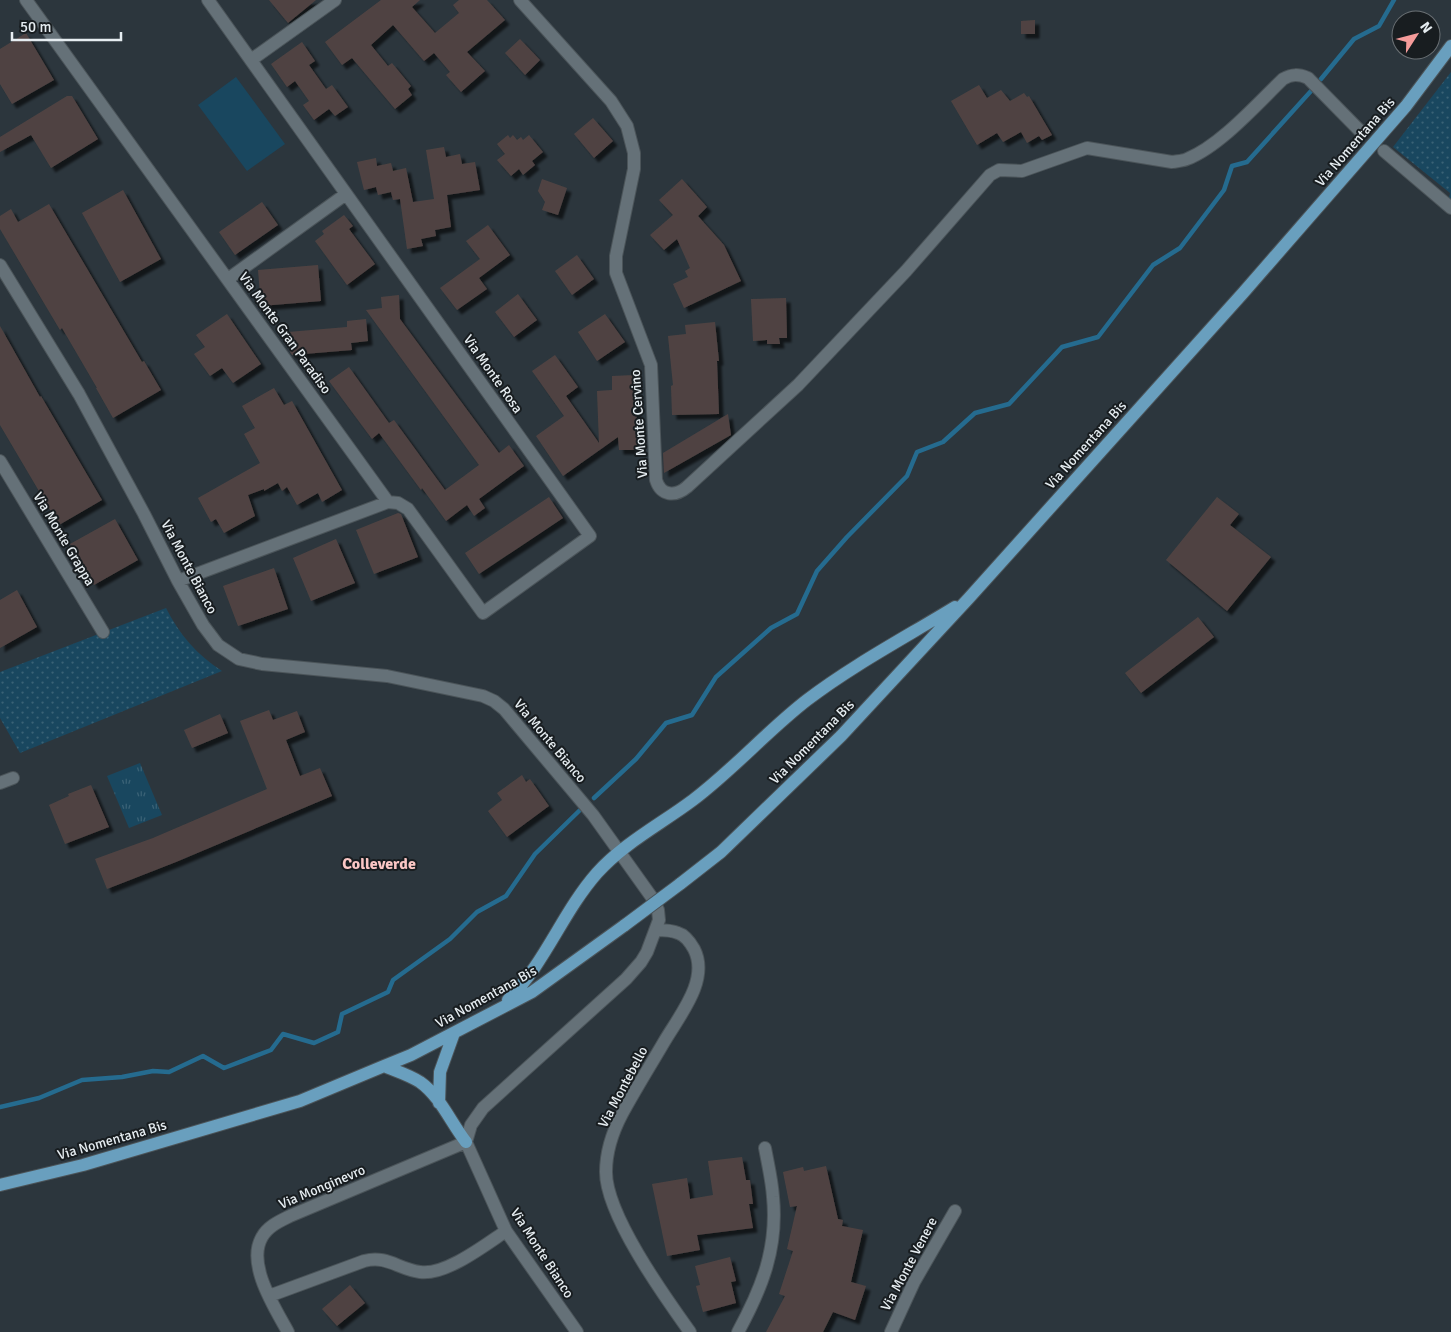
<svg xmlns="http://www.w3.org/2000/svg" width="1451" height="1332" font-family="Signika,sans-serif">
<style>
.grass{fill:url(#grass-dots)}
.park{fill:url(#park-tufts)}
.garden{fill:#19475f}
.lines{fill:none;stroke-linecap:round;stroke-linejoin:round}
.stream{stroke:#256b8f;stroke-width:4.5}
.building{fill:#504342;filter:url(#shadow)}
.minor-casing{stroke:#4b5459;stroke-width:14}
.major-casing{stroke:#4b5459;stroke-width:14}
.minor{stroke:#657178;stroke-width:12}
.major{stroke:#699fbe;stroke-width:12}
.major-bridge-casing{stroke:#4b5459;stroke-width:14;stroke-linecap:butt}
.major-bridge{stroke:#699fbe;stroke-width:12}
.labels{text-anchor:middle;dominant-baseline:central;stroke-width:4;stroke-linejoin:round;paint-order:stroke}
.street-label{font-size:14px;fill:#e6edf1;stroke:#181d20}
.quarter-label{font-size:16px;font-weight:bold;fill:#fbc7c5;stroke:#181d20}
</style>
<defs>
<pattern id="grass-dots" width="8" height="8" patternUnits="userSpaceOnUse" patternTransform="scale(1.25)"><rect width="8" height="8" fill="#19475f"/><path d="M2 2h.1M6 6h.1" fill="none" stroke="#3a6276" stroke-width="1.8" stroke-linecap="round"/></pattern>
<pattern id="park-tufts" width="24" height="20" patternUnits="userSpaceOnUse" patternTransform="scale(1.25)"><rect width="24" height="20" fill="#19475f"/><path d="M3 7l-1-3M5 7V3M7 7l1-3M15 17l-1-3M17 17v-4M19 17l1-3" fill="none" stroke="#3a6276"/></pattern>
<filter id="shadow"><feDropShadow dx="4.5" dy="4.5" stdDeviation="1" flood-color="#0009"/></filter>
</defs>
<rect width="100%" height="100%" fill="#2c363d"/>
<path class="grass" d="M 1451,72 L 1451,200 L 1449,198 L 1450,193 L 1393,147 Z
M 166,608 C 179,634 197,655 222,671 L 20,753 L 0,718 L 0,672 Z"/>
<path class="park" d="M 140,763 L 162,815 L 129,828 L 107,776 Z"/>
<path class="garden" d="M 236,77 L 285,144 L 247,171 L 198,105 Z"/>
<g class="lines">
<path class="stream" d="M 1321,79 L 1354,39 L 1379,26 L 1394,0
M 594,798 L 636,759 L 666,723 L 692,715 L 716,677 L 771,628 L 797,614 L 817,571 L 847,537 L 907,476 L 917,452 L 943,442 L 975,413 L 1009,404 L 1062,347 L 1098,337 L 1153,265 L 1180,248 L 1224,190 L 1232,166 L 1247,162 L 1311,91
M 0,1107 L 39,1098 L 82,1080 L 122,1077 L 153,1071 L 169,1072 L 203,1056 L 224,1068 L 271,1050 L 283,1034 L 314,1043 L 338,1032 L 342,1014 L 388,992 L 393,980 L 450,939 L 477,912 L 506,896 L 535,854 L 579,811"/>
</g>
<path class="building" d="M 269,0 L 316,0 L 288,23 Z
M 381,0 L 420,0 L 412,7 L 435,33 L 459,13 L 453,5 L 459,0 L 487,0 L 505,20 L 467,52 L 485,71 L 461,92 L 446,75 L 450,72 L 434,53 L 424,61 L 393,25 L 371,45 L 388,66 L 392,63 L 411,86 L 408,89 L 412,95 L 395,109 L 352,58 L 342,65 L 325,42 Z
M 1035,20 L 1035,34 L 1021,34 L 1021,21 Z
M 26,33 L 54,80 L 12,104 L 0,84 L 0,49 Z
M 520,39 L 540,60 L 525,75 L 505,53 Z
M 302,42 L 315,61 L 309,65 L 326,89 L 332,85 L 348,107 L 335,116 L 329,109 L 314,120 L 303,105 L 309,101 L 295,81 L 287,87 L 271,64 Z
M 979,85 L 987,98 L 1001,90 L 1010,101 L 1024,93 L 1027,97 L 1029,96 L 1052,135 L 1042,140 L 1039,136 L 1027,143 L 1021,132 L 1003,142 L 997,133 L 977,145 L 951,101 Z
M 67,96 L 72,96 L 98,139 L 51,168 L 31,135 L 0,152 L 0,137 Z
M 593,118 L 613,141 L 594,158 L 574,134 Z
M 508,135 L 510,138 L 513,135 L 517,140 L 521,137 L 523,140 L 529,135 L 543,152 L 532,161 L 535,165 L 523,175 L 519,169 L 511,176 L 497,160 L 505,154 L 497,144 Z
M 444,147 L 446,157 L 460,154 L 462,164 L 475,162 L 480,190 L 447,195 L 451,227 L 435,230 L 436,236 L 421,239 L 423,246 L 407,249 L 400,199 L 393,200 L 391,192 L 378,195 L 376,187 L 364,190 L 357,162 L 376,158 L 377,166 L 391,163 L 393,171 L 406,168 L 413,202 L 434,199 L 426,150 Z
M 542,179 L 567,188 L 558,215 L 542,210 L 545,202 L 538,191 Z
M 682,179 L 707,207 L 698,216 L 724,245 L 741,281 L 684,308 L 673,284 L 688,277 L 685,271 L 690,268 L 677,239 L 664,250 L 650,235 L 673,215 L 659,200 Z
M 123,190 L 161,259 L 120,282 L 82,213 Z
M 262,202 L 278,225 L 235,255 L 219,232 Z
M 49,204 L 142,362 L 144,361 L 161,390 L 113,418 L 96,388 L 97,388 L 62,328 L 60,330 L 0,229 L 0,216 L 11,209 L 18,222 Z
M 344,215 L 353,226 L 349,229 L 375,264 L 347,285 L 315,241 L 324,234 L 322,231 Z
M 488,225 L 510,255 L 479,278 L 487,289 L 457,310 L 440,288 L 480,259 L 466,241 Z
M 577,255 L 594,279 L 572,295 L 555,271 Z
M 318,265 L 321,301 L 261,306 L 258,270 Z
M 518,294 L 537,320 L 514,337 L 495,312 Z
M 399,295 L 400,319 L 499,453 L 509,445 L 524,466 L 479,499 L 485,508 L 474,516 L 467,505 L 446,521 L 422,488 L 421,490 L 379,433 L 372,439 L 329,381 L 349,367 L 389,423 L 394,420 L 445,490 L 479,465 L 366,310 L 382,308 L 381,297 Z
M 786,298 L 787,338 L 779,338 L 780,344 L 767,344 L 767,340 L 753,341 L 751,299 Z
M 227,314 L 261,364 L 233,383 L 222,368 L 210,376 L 194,354 L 205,347 L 196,335 Z
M 605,314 L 625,342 L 597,361 L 578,332 Z
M 366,319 L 368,341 L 351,343 L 352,350 L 292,355 L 290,352 L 288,332 L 347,327 L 347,321 Z
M 715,322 L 719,361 L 717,361 L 719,414 L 672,415 L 671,386 L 673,385 L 668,336 L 686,334 L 685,325 Z
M 0,326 L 40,397 L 41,396 L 102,500 L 59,525 L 0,425 Z
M 555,355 L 578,387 L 566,396 L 599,443 L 597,391 L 612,390 L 612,376 L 635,375 L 638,450 L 619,450 L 618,437 L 563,476 L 536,436 L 564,416 L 532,371 Z
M 274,388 L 284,405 L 292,401 L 342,490 L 322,502 L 318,493 L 297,505 L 287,487 L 282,491 L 278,483 L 264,491 L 264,489 L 248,495 L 255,516 L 224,533 L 216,519 L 211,522 L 198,498 L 260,463 L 244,434 L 255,428 L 242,406 Z
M 728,414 L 731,435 L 664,473 L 663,453 Z
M 549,497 L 563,518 L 479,574 L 465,553 Z
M 1217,497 L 1239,514 L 1230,525 L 1271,557 L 1227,611 L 1166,560 Z
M 398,513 L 401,514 L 418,557 L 374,574 L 356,530 Z
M 115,519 L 138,560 L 94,585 L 70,544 Z
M 336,539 L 355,583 L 311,601 L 293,558 Z
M 274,568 L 288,609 L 238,626 L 223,586 Z
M 17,590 L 37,627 L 0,648 L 0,600 Z
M 1198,617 L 1214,637 L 1141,693 L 1125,673 Z
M 269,710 L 273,720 L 297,711 L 305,732 L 286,740 L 300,776 L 320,768 L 332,796 L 176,862 L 107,889 L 95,859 L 153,838 L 267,789 L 240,721 Z
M 220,714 L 228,733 L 192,748 L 184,730 Z
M 522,775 L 526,782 L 530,779 L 549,806 L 507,837 L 488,811 L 502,800 L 497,793 Z
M 91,785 L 109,827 L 65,844 L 49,805 L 69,796 L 68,794 Z
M 742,1157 L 746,1180 L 750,1180 L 753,1204 L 749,1204 L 753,1228 L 697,1235 L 700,1250 L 667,1256 L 652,1184 L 687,1178 L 690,1199 L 713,1195 L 708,1161 Z
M 826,1166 L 838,1219 L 843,1220 L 842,1226 L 863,1230 L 851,1282 L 866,1286 L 855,1320 L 833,1312 L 823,1332 L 766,1332 L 785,1296 L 779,1294 L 793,1251 L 787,1249 L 797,1206 L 790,1207 L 783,1172 L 803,1167 L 804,1171 Z
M 730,1257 L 736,1281 L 731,1282 L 736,1303 L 703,1312 L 696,1286 L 700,1285 L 695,1266 Z
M 350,1285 L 365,1303 L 337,1326 L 322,1309 Z"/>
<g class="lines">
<g class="minor-casing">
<path id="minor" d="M 26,0 L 388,502 L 178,581
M 208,0 L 590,536 L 483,613 L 408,509 L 398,503 L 388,502
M 520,0 L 611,101 L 627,126 L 634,153 L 634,169 L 616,256 L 616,273 L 651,365 L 656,480 C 661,496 675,497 687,487 L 798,385 L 906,271 L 990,175 L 999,170 L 1022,171 L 1087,148 L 1172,162 C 1177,161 1183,161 1187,159 C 1220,146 1257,104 1283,79 C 1292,74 1298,74 1308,78 L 1362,133
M 251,60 L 335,0
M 1384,151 L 1451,208
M 0,265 L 79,394 L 144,514 L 178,581 L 203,625 L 218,645 L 239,659 L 262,664 L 387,676 L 483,696 L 494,701 L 504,709 L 593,815 L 653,899 L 658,910 L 659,920 L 647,952 L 641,962 L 626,979 L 483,1108 L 471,1125 L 466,1142 L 506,1231 L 577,1332
M 228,279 L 346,194
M 0,461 L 103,632
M 0,783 L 13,778
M 656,930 C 663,930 671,930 678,933 C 685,935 690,942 694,949 C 710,980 679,1016 664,1042 C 650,1066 635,1090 622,1114 C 613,1131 606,1153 606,1172 C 606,1215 665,1297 690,1332
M 269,1296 L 364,1261 C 387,1255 398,1269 420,1272 C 445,1276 485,1245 506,1231
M 288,1332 C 275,1308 246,1264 262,1237 C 268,1226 280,1221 290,1216 L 466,1142
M 738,1332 C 762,1288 778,1248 773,1197 C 772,1181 768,1164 765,1148
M 891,1332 L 914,1282 L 955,1211"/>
</g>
<g class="major-casing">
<path id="major" d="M 680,884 L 721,852 L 841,736 L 969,598 L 1243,293 L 1406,106 L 1451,46
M 508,1000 C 546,962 562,913 597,873 C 624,843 661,824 693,800 C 734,769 767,731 807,700 C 853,665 906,637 955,607
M 384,1066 C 396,1071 409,1075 420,1082 C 440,1096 451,1123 466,1142
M 439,1103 L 440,1072 L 454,1033
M 0,1185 L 83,1165 L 300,1101 L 384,1066 L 411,1055 L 532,992 L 625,925"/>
</g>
<use href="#minor" class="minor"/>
<use href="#major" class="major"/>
<g class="major-bridge-casing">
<path id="major-bridge" d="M 625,925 L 680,884"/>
</g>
<use href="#major-bridge" class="major-bridge"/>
</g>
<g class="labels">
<g class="street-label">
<text transform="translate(1355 142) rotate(-49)">Via Nomentana Bis</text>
<text transform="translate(285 333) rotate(54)">Via Monte Gran Paradiso</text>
<text transform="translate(493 374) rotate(55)">Via Monte Rosa</text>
<text transform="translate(639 424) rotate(-94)">Via Monte Cervino</text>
<text transform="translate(1086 445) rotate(-48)">Via Nomentana Bis</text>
<text transform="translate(64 539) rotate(59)">Via Monte Grappa</text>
<text transform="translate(189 567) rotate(62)">Via Monte Bianco</text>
<text transform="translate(550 741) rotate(50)">Via Monte Bianco</text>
<text transform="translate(812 742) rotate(-45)">Via Nomentana Bis</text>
<text transform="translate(486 997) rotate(-29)">Via Nomentana Bis</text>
<text transform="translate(623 1087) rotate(-62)">Via Montebello</text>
<text transform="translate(112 1140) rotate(-16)">Via Nomentana Bis</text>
<text transform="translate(322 1187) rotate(-23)">Via Monginevro</text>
<text transform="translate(542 1253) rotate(57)">Via Monte Bianco</text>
<text transform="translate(909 1264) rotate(-62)">Via Monte Venere</text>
</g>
<g class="quarter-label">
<text x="379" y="864">Colleverde</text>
</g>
</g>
<g transform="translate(1416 35) rotate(54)"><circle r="24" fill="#181d20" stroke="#6a7074"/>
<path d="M0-4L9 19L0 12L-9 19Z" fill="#f59b9a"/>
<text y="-8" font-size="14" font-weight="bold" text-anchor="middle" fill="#e6edf1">N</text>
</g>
<path d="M12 32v8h109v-8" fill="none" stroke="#e6edf1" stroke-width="2.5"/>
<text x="20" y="32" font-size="15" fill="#e6edf1" stroke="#181d20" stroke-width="4" paint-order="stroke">50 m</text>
</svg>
